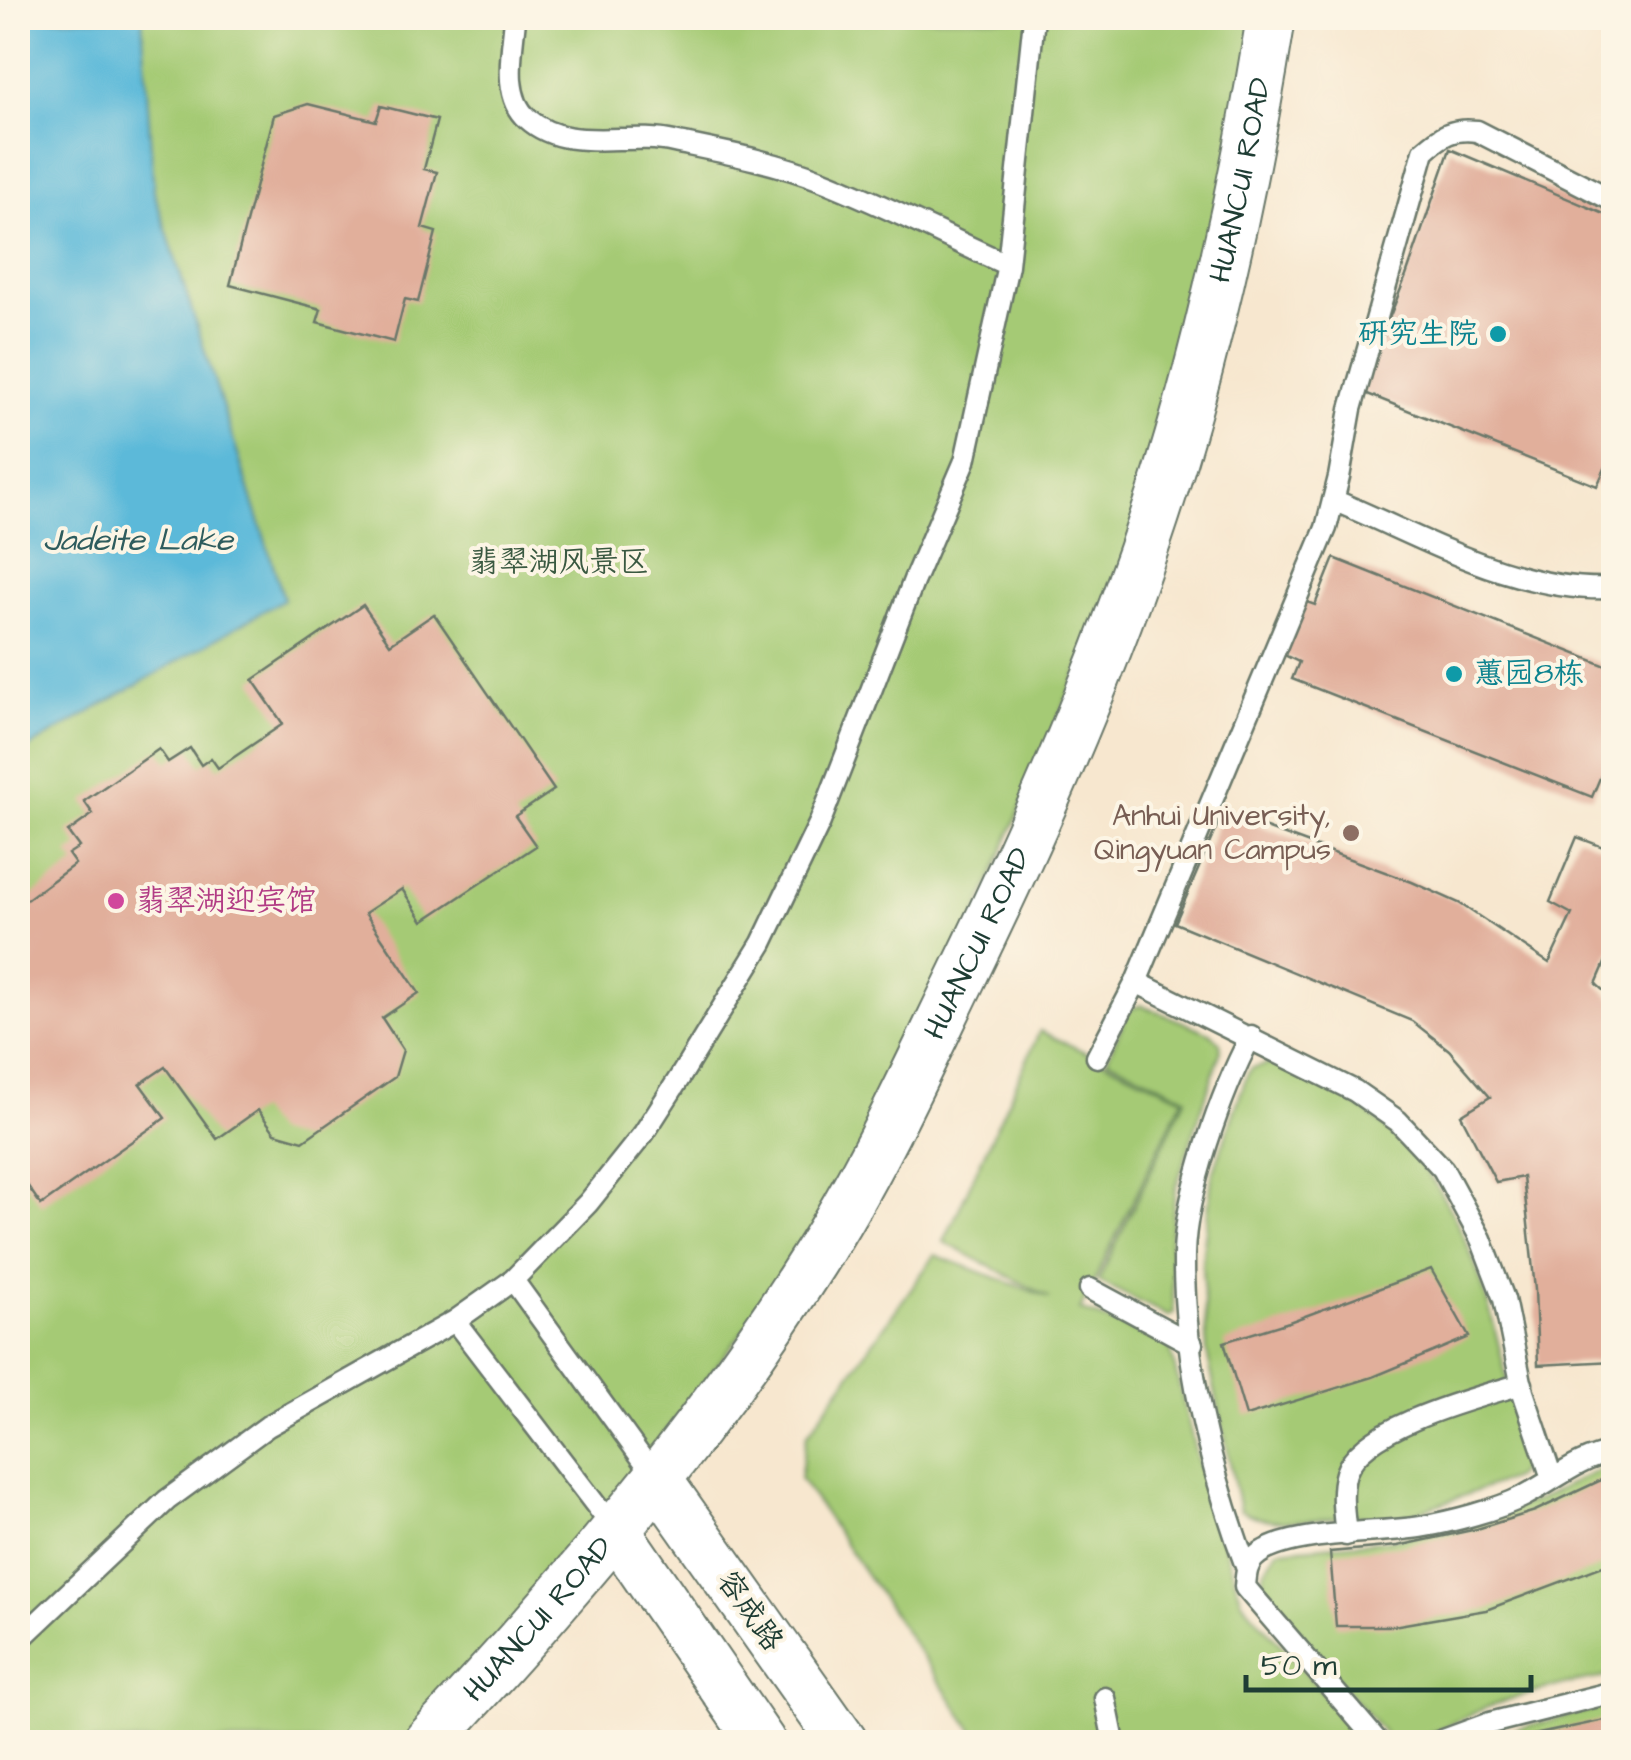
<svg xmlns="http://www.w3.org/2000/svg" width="1631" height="1760" font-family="'Architects Daughter','LXGW WenKai TC',sans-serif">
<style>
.green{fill:#a5ca74;stroke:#628454;stroke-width:2.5}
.water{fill:#5bb9d9;stroke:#3d7b86;stroke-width:2.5}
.building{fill:#e1af9b}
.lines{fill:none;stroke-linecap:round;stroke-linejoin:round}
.service-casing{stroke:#6b786a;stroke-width:25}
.tertiary-casing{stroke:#6b786a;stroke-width:52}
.service{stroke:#fff;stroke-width:20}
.tertiary{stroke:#fff;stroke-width:48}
.culture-dot{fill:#0f9aa8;stroke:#fcf5e5;stroke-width:4}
.education-dot{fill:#8d6e63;stroke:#fcf5e5;stroke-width:4}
.hotel-dot{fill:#d1479c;stroke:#fcf5e5;stroke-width:4}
.labels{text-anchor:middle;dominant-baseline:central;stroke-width:8;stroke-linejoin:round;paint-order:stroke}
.street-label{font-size:30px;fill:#1f3d34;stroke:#fcf5e5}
.culture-label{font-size:30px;fill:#0d838f;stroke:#fcf5e5;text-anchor:end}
.park-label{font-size:30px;fill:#3a5941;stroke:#fcf5e5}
.education-label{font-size:30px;fill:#785e54;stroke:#fcf5e5;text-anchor:end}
.hotel-label{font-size:30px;fill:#b23c85;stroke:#fcf5e5;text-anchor:start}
.water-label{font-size:32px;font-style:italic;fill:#2e5c5d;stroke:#fcf5e5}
</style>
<rect width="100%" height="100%" fill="#fcf5e5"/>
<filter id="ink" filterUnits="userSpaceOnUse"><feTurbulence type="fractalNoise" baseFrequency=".01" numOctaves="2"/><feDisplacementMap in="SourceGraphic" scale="20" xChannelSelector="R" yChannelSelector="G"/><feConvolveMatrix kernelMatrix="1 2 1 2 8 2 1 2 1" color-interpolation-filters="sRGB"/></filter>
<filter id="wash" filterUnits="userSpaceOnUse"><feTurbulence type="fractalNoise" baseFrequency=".0048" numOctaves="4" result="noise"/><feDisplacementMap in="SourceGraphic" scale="40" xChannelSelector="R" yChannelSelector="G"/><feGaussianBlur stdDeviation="2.25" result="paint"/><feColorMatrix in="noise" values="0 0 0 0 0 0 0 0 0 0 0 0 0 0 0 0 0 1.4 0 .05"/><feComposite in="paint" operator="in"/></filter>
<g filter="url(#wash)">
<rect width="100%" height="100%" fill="#f7e7cf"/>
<path class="green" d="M 18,18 L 1271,18 L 1186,413 L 873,1162 L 428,1742 L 18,1742 Z
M 1141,1005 L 1210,1033 L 1220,1042 L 1221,1050 L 1175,1190 L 1170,1241 L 1174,1313 L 1169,1316 L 1098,1281 L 1186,1097 L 1107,1059 L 1129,1010 Z
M 1040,1031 L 1183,1098 L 1080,1310 L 1169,1344 L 1197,1458 L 1242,1601 L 1366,1742 L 981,1742 L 800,1478 L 807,1435 L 935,1255 L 1050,1298 L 944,1242 Z
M 1273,1063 C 1305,1078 1339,1092 1368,1113 C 1480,1198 1493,1328 1524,1454 L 1522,1469 L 1514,1478 L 1385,1523 C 1352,1502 1289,1538 1240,1510 L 1207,1352 L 1202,1265 L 1212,1176 L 1247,1075 L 1252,1068 Z
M 1613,1463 L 1613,1676 C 1573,1682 1532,1691 1493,1705 C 1460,1717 1427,1742 1392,1742 L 1261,1592 L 1264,1572 L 1278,1550 L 1382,1541 L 1443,1530 L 1536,1501 Z
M 1613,1705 L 1613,1742 L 1462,1742 Z"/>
<path class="water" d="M 18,18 L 142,18 L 154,192 L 284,599 L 18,754 Z"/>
<g id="blocks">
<path class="building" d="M 308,104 L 376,121 L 381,106 L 437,120 L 424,169 L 437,172 L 422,228 L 436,232 L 418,302 L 405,299 L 394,342 L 317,322 L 321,309 L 230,285 L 274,115 Z
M 1450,149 L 1614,218 L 1614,449 L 1597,486 L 1360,391 L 1406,276 Z
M 1334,558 L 1614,669 L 1614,777 L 1602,773 L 1592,797 L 1292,679 L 1299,662 L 1282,654 L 1304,601 L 1315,605 Z
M 363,605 L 390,644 L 434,614 L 554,790 L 515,816 L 536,846 L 423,921 L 402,889 L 365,913 L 419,993 L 382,1018 L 403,1050 L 395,1077 L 303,1141 L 275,1133 L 258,1110 L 217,1139 L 165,1067 L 140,1084 L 165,1118 L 41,1205 L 18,1172 L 18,906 L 75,864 L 68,854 L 79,847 L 68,832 L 93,814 L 84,801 L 159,749 L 168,762 L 190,748 L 201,765 L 211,758 L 218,768 L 283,724 L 253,680 Z
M 1223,812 L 1412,882 L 1459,903 L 1549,963 L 1572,914 L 1550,902 L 1577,837 L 1614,851 L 1614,942 L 1596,984 L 1614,1000 L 1614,1361 L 1538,1365 L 1535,1289 L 1523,1177 L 1496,1182 L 1461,1115 L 1490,1097 L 1449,1050 L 1412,1021 L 1175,923 Z
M 1431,1269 L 1469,1337 L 1373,1377 L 1246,1416 L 1224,1342 L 1289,1322 Z
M 1614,1474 L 1614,1562 L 1486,1610 L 1393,1626 L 1336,1626 L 1330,1552 L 1398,1546 L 1477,1529 L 1535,1511 Z
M 1614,1718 L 1614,1742 L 1510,1742 L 1510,1740 Z"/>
</g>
</g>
<g filter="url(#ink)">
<use href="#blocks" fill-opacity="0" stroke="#6b786a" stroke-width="2.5"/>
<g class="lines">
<g class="service-casing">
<path id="service" d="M 515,18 C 513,48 501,96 528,119 C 567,154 627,131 674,142 C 722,152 776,162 821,180 C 885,205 946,237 1008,265
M 1333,500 C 1423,537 1514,593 1614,588
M 1136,982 L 1355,1091 L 1398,1121 L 1443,1169 L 1481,1239 L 1504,1299 L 1523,1392 L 1552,1478
M 1097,1057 L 1136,982 L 1326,528 L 1339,477 L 1351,409 L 1424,151 C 1442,135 1452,128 1477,131 L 1614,201
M 513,1280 L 657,1479
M 1090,1289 L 1192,1344
M 455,1321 L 615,1530
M 1346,1535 C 1344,1516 1340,1492 1346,1473 C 1361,1426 1478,1397 1522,1384
M 1247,1569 C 1210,1471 1183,1359 1184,1255 C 1185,1193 1222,1091 1251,1036
M 18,1641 L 167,1500 L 268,1426 L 455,1321 L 513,1280 L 588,1203 L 644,1133 L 680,1077 L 762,943 L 820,822 L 914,580 L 965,461 L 1008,265 L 1034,18
M 1105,1698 L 1114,1742
M 1378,1742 L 1245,1587 C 1246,1576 1246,1566 1254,1558 C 1282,1530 1379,1534 1420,1527 C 1450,1522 1497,1510 1524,1496 C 1555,1480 1578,1458 1614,1452
M 1438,1742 L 1490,1723 L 1614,1692"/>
</g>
<g class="tertiary-casing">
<g id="tertiary">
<path d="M 657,1479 L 843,1742"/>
<path d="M 616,1531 L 761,1742"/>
<path id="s1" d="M 428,1742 C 568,1592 703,1435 813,1261 C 870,1172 913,1078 959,983 C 1049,799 1132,608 1187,410 C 1223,281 1250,150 1271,18"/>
</g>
</g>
<use href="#service" class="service"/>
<use href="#tertiary" class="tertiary"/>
</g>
</g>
<g class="culture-dot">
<circle cx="1498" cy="334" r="10"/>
<circle cx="1454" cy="674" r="10"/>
</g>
<circle class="education-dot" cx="1351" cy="833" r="10"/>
<circle class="hotel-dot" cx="116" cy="901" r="10"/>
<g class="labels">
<g class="street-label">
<text stroke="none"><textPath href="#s1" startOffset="1785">HUANCUI ROAD</textPath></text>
<text stroke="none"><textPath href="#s1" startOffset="975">HUANCUI ROAD</textPath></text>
<text transform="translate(750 1611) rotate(55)">容成路</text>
<text stroke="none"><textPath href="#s1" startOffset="165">HUANCUI ROAD</textPath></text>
</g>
<g class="culture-label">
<text x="1478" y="334">研究生院</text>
<text x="1474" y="674" text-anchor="start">蕙园8栋</text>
</g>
<g class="park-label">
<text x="559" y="562">翡翠湖风景区</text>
</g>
<g class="education-label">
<text x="1331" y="816">Anhui University,<tspan x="1331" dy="34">Qingyuan Campus</tspan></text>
</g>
<g class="hotel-label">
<text x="136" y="901">翡翠湖迎宾馆</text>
</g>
<g class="water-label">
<text x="138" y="540">Jadeite Lake</text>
</g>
</g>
<rect width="1631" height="1760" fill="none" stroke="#fcf5e5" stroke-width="60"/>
<path d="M1246 1675v15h285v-15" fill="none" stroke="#1f3d34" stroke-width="5"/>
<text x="1261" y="1675" font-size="30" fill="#1f3d34" stroke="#fcf5e5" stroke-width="8" paint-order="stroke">50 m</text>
</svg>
